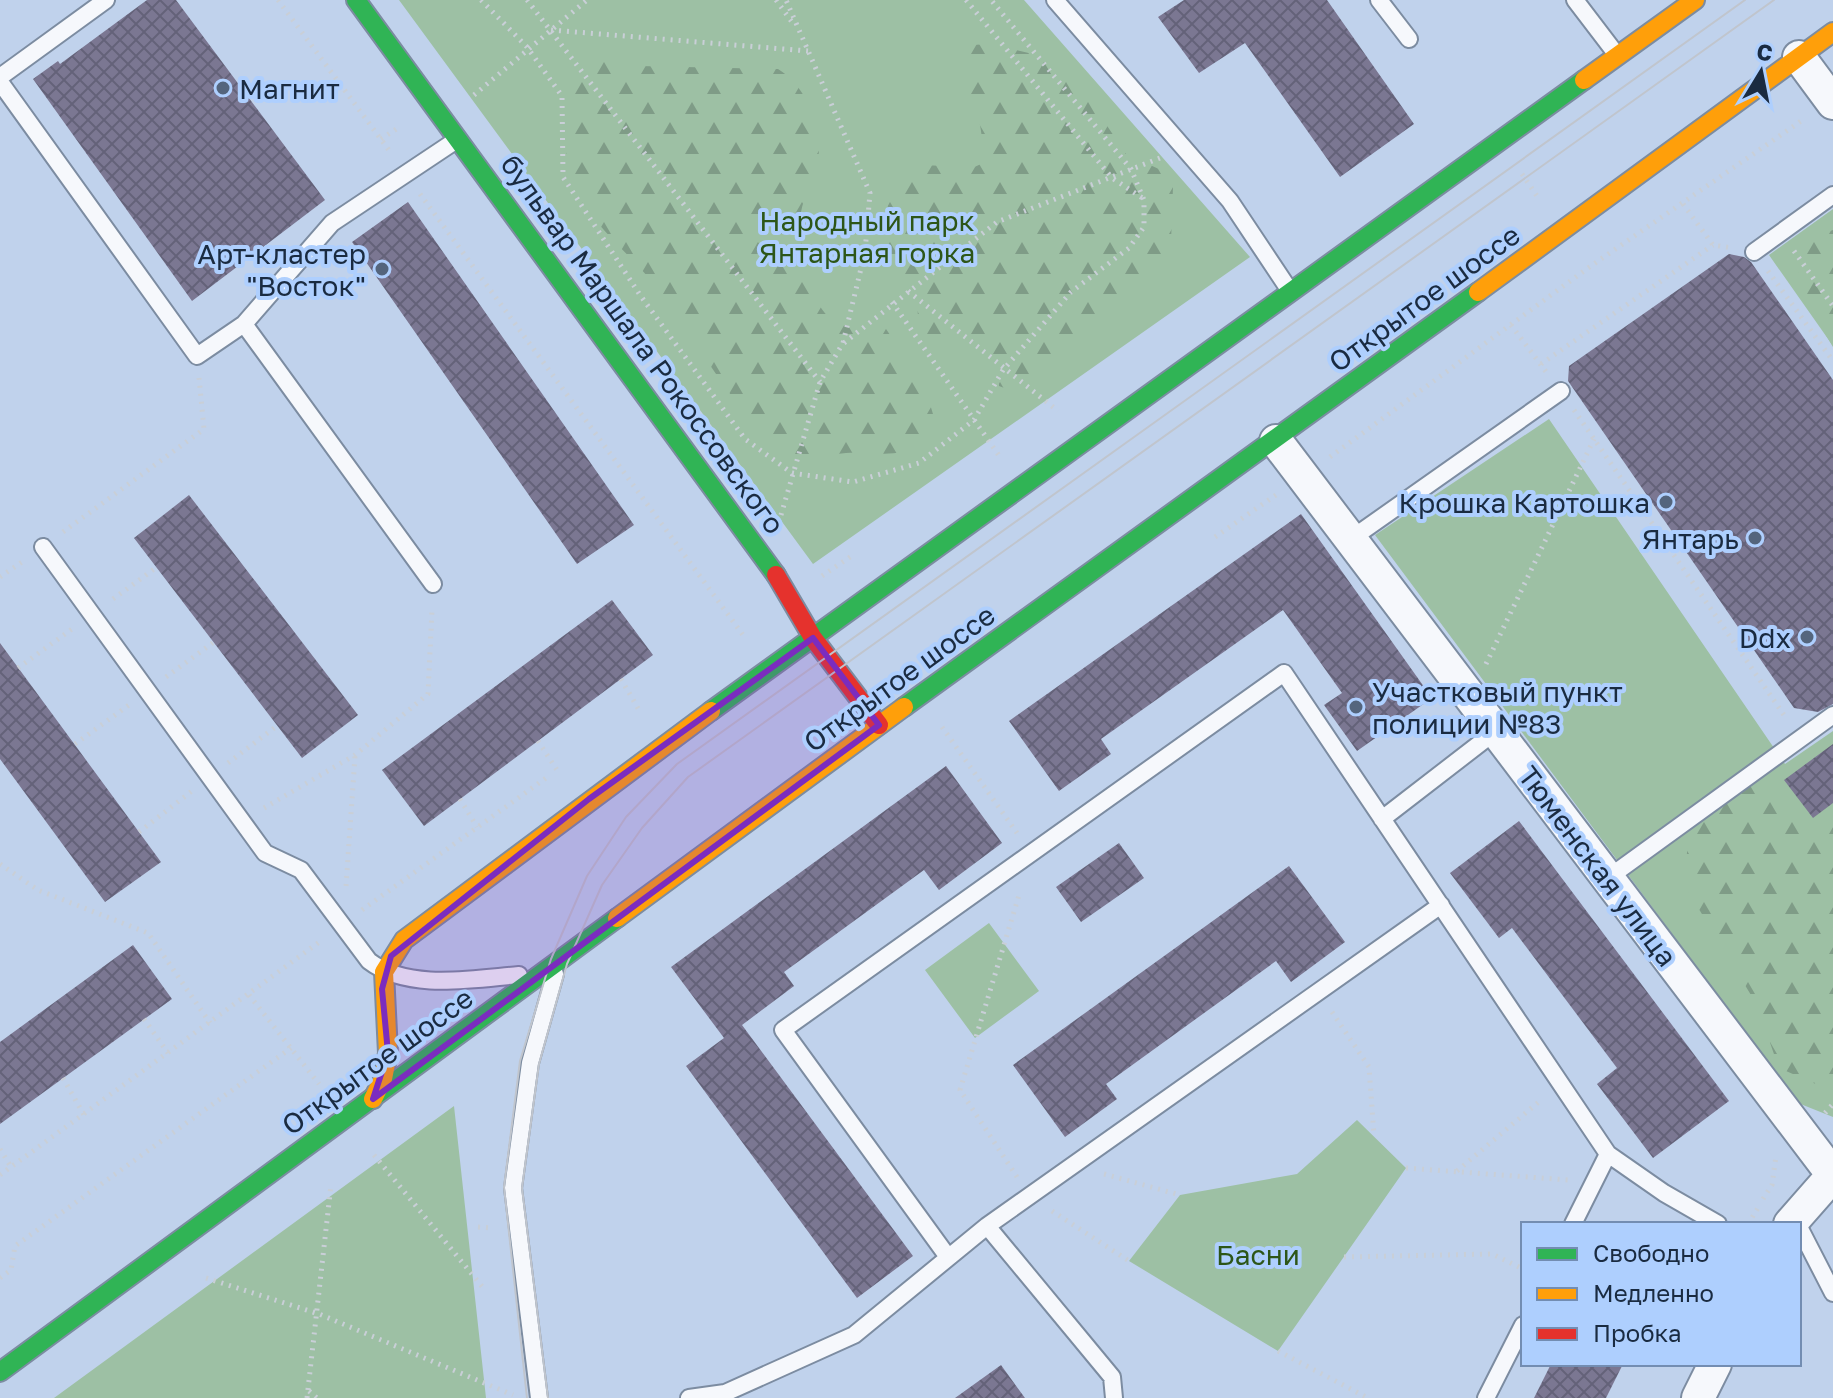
<svg xmlns="http://www.w3.org/2000/svg" width="1833" height="1398" font-family="'Golos Text',sans-serif">
<style>
.green{fill:#9dc0a4}
.forest{fill:url(#forest-firs)}
.building{fill:url(#building-cross-hatch)}
.lines{fill:none;stroke-linecap:round;stroke-linejoin:round}
.lane-casing{stroke:#7c8ca1;stroke-width:20}
.street-casing{stroke:#7c8ca1;stroke-width:36}
.fast-casing{stroke:#7c8ca1;stroke-width:22}
.slow-casing{stroke:#7c8ca1;stroke-width:22}
.jam-casing{stroke:#7c8ca1;stroke-width:22}
.path{stroke:#c9cfd7;stroke-width:5;stroke-dasharray:2 6;stroke-linecap:butt}
.lane{stroke:#f6f8fc;stroke-width:16}
.street{stroke:#f6f8fc;stroke-width:32}
.fast{stroke:#30b455;stroke-width:18}
.slow{stroke:#ff9f0a;stroke-width:18}
.jam{stroke:#e5322d;stroke-width:18}
.tram{stroke:#c0c5cd;stroke-width:2}
.marked{fill:#7b2cbf;fill-opacity:0.2;stroke:#7b2cbf;stroke-width:6;stroke-linejoin:round}
.poi-dot{fill:#54657d;stroke:#aecffe;stroke-width:3}
.labels{text-anchor:middle;dominant-baseline:central;stroke-width:8;stroke-linejoin:round;paint-order:stroke}
.poi-label{font-size:28px;fill:#1a2b41;stroke:#aecffe;text-anchor:end}
.park-label{font-size:28px;fill:#2d5618;stroke:#aecffe}
.street-label{font-size:28px;fill:#1a2b41;stroke:#aecffe}
</style>
<defs>
<pattern id="forest-firs" width="22" height="20" patternUnits="userSpaceOnUse" patternTransform="scale(2)"><rect width="22" height="20" fill="#9dc0a4"/><path d="M5 1l3.5 6h-7zM16 11l3.5 6h-7z" fill="#7f9c87"/></pattern>
<pattern id="building-cross-hatch" width="8" height="8" patternUnits="userSpaceOnUse" patternTransform="scale(2)"><rect width="8" height="8" fill="#7b7792"/><path d="M0 0l8 8M0 8l8-8" fill="none" stroke="#646279"/></pattern>
</defs>
<rect width="100%" height="100%" fill="#c0d2ec"/>
<path class="green" d="M 399,0 L 1024,0 L 1250,257 L 813,564 Z
M 1833,209 L 1833,346 L 1769,255 Z
M 1549,419 L 1785,764 L 1833,731 L 1833,1117 L 1798,1103 L 1375,535 Z
M 989,923 L 1039,991 L 975,1038 L 925,970 Z
M 454,1106 L 486,1398 L 54,1398 Z
M 1357,1120 L 1406,1168 L 1278,1351 L 1129,1261 L 1180,1195 L 1297,1174 Z"/>
<path class="forest" d="M 990,44 L 1037,55 L 1053,66 L 1067,81 L 1083,90 L 1126,154 L 1161,170 L 1173,187 L 1171,242 L 1159,277 L 1084,328 L 1045,369 L 1015,392 L 999,386 L 998,368 L 974,343 L 919,335 L 916,282 L 903,273 L 885,271 C 881,237 881,173 927,166 C 950,163 954,177 981,164 C 981,153 983,141 981,131 C 977,95 950,89 972,45 Z
M 587,56 L 639,66 L 778,69 C 807,86 825,132 817,165 C 813,181 804,196 801,212 C 797,242 809,318 843,325 C 853,328 869,322 879,320 C 891,333 931,398 933,414 C 934,424 927,441 918,446 C 898,459 868,451 846,453 C 823,455 797,461 775,448 C 762,440 750,419 740,407 C 710,369 687,326 657,288 C 631,254 591,225 573,185 C 559,155 569,82 587,56 Z
M 1833,230 L 1833,347 C 1813,313 1794,283 1797,242 Z
M 1760,783 L 1805,814 L 1833,824 L 1833,1082 L 1818,1085 L 1786,1071 L 1775,1057 L 1757,1005 L 1688,891 C 1682,863 1689,828 1704,803 Z"/>
<path class="building" d="M 147,0 L 176,0 L 325,200 L 192,301 L 33,79 L 58,61 L 60,64 Z
M 1184,0 L 1327,0 L 1414,124 L 1340,177 L 1245,43 L 1199,73 L 1158,17 Z
M 408,202 L 634,525 L 577,564 L 352,242 Z
M 1729,254 L 1744,257 L 1751,262 L 1833,380 L 1833,704 L 1818,712 L 1794,708 L 1568,381 L 1569,366 Z
M 189,495 L 358,715 L 302,758 L 134,538 Z
M 1301,514 L 1432,698 L 1357,751 L 1324,705 L 1342,693 L 1283,610 L 1101,739 L 1111,754 L 1059,791 L 1009,721 Z
M 612,600 L 653,655 L 424,826 L 382,770 Z
M 0,643 L 161,862 L 105,902 L 0,759 Z
M 1833,744 L 1833,803 L 1813,818 L 1784,780 Z
M 946,766 L 1002,843 L 939,890 L 924,870 L 784,972 L 794,986 L 742,1025 L 913,1256 L 857,1298 L 686,1066 L 724,1038 L 671,967 Z
M 1519,821 L 1729,1101 L 1653,1158 L 1597,1084 L 1617,1068 L 1512,928 L 1499,938 L 1450,873 Z
M 1119,843 L 1144,878 L 1081,922 L 1056,887 Z
M 1289,866 L 1345,942 L 1291,982 L 1276,961 L 1106,1084 L 1117,1099 L 1065,1137 L 1013,1065 Z
M 133,945 L 172,999 L 0,1124 L 0,1042 Z
M 1551,1364 L 1623,1364 L 1606,1398 L 1534,1398 Z
M 1001,1365 L 1025,1398 L 955,1398 Z"/>
<g class="lines">
<g class="lane-casing">
<path id="lane" d="M 1055,0 L 1230,201 L 1290,291
M 1379,0 L 1409,39
M 1575,0 L 1617,55
M 0,77 L 106,0
M 0,82 L 197,356 L 244,324 L 433,584
M 1754,252 L 1833,195
M 244,324 L 332,223 L 455,141
M 1351,539 L 1561,391
M 43,547 L 265,853 L 301,870 L 369,961 C 408,991 472,979 519,975
M 1382,819 L 1496,731
M 1608,878 L 1833,715
M 1573,1224 L 1608,1154
M 987,1226 L 1112,1377 L 1114,1398
M 1799,1227 L 1833,1293
M 948,1257 L 783,1030 L 1284,673 L 1608,1154 L 1664,1193 L 1718,1224
M 539,1398 L 513,1188 L 530,1063 L 555,974
M 689,1398 L 725,1393 L 854,1335 L 987,1226 L 1441,905
M 1486,1398 L 1523,1325"/>
</g>
<g class="street-casing">
<path id="street" d="M 1799,57 L 1833,103
M 1276,441 L 1833,1175
M 1790,1224 L 1833,1175
M 1698,1398 L 1715,1364"/>
</g>
<g class="fast-casing">
<path id="fast" d="M 356,0 L 776,575
M 904,707 L 1478,292
M 711,711 L 1584,80
M 0,1372 L 617,918"/>
</g>
<g class="slow-casing">
<path id="slow" d="M 1584,80 L 1695,0
M 1478,292 L 1833,32
M 617,918 L 904,707
M 373,1099 L 383,1079 L 388,1053 L 384,972 L 404,940 L 711,711"/>
</g>
<g class="jam-casing">
<path id="jam" d="M 776,575 L 813,638 L 879,725"/>
</g>
<path class="path" d="M 278,0 L 391,153
M 481,0 L 527,47 L 562,96 L 563,177 L 640,295 L 745,439 L 792,473 L 853,482 L 919,463 L 974,420 L 1003,370 L 1071,292 L 1129,248 L 1144,227 L 1144,200 L 1131,169 L 991,0
M 527,0 L 820,382
M 776,0 L 792,22
M 966,0 L 1112,178 L 1144,199
M 551,30 L 808,51
M 474,95 L 587,0
M 381,139 L 401,126
M 1522,174 L 1539,199
M 420,194 L 743,635
M 1683,204 L 1713,245 L 1732,248
M 1794,251 L 1833,306
M 1768,271 L 1833,361
M 908,291 L 1058,411
M 892,302 L 1000,457
M 1511,325 L 1547,373
M 844,343 L 997,222 L 1160,158
M 1541,364 L 1713,245
M 1574,410 L 1786,718
M 1330,457 L 1588,268 L 1804,119
M 781,515 L 820,382 L 843,343 L 865,252 L 870,193 L 786,0
M 63,532 L 204,429 L 199,378
M 1215,537 L 1276,495
M 822,576 L 853,555
M 0,577 L 22,562
M 113,599 L 157,567
M 1486,664 L 1594,439
M 18,668 L 72,629
M 166,677 L 214,642
M 621,679 L 639,710
M 942,727 L 1017,833
M 538,741 L 557,770
M 75,744 L 129,705
M 228,763 L 278,725
M 460,799 L 477,827
M 264,808 L 355,755 L 428,694 L 432,609
M 139,832 L 192,791
M 0,864 L 38,890 L 148,933 L 210,1023
M 346,886 L 355,756
M 362,910 L 546,778
M 249,995 L 319,1084
M 1332,1012 L 1369,1067 L 1374,1136
M 144,1019 L 168,1053
M 63,1078 L 84,1115
M 1825,1113 L 1833,1104
M 0,1149 L 11,1167
M 374,1155 L 485,1290
M 1406,1168 L 1569,1180
M 1457,1171 L 1541,1100
M 1104,1174 L 1180,1195
M 0,1175 L 322,940
M 1017,1177 L 960,1090 L 1020,892
M 1763,1199 L 1772,1185 L 1776,1156
M 1052,1211 L 1129,1261
M 1748,1224 L 1758,1208
M 478,1227 L 493,1228
M 1344,1257 L 1492,1254 L 1523,1269
M 0,1278 L 11,1270 L 15,1246 L 291,1048
M 206,1278 L 319,1314 L 513,1395
M 1278,1351 L 1368,1398
M 309,1391 L 317,1398
M 307,1398 L 331,1185"/>
<use href="#lane" class="lane"/>
<use href="#street" class="street"/>
<use href="#fast" class="fast"/>
<use href="#slow" class="slow"/>
<use href="#jam" class="jam"/>
<path class="tram" d="M 527,1398 L 504,1187 L 520,1061 L 551,959 L 587,876 L 626,817 L 677,764 L 1745,0
M 548,1398 L 522,1188 L 539,1064 L 567,964 L 602,885 L 642,828 L 688,777 L 1774,0"/>
</g>
<path class="marked" d="M 813,638 L 879,725 L 373,1099 L 388,1053 L 382,989 L 391,956 L 589,799 Z"/>
<g class="poi-dot">
<circle cx="223" cy="88" r="8"/>
<circle cx="382" cy="269" r="8"/>
<circle cx="1666" cy="502" r="8"/>
<circle cx="1755" cy="538" r="8"/>
<circle cx="1807" cy="637" r="8"/>
<circle cx="1356" cy="707" r="8"/>
</g>
<g class="labels">
<g class="poi-label">
<text x="239" y="88" text-anchor="start">Магнит</text>
<text x="366" y="253">Арт-кластер<tspan x="366" dy="32">"Восток"</tspan></text>
<text x="1650" y="502">Крошка Картошка</text>
<text x="1739" y="538">Янтарь</text>
<text x="1791" y="637">Ddx</text>
<text x="1372" y="691" text-anchor="start">Участковый пункт<tspan x="1372" dy="32">полиции №83</tspan></text>
</g>
<g class="park-label">
<text x="867" y="220">Народный парк<tspan x="867" dy="32">Янтарная горка</tspan></text>
<text x="1258" y="1254">Басни</text>
</g>
<g class="street-label">
<text transform="translate(1424 298) rotate(-36)">Открытое шоссе</text>
<text transform="translate(643 344) rotate(54)">бульвар Маршала Рокоссовского</text>
<text transform="translate(899 678) rotate(-36)">Открытое шоссе</text>
<text transform="translate(1598 866) rotate(53)">Тюменская улица</text>
<text transform="translate(377 1061) rotate(-36)">Открытое шоссе</text>
</g>
</g>
<rect x="1521" y="1222" width="280" height="144" fill="#aecffe" stroke="#738db2" stroke-width="2"/>
<rect x="1537" y="1248" width="40" height="12" fill="#30b455" stroke="#738db2" stroke-width="2"/>
<text x="1593" y="1262" font-size="24" fill="#1a2b41">Свободно</text>
<rect x="1537" y="1288" width="40" height="12" fill="#ff9f0a" stroke="#738db2" stroke-width="2"/>
<text x="1593" y="1302" font-size="24" fill="#1a2b41">Медленно</text>
<rect x="1537" y="1328" width="40" height="12" fill="#e5322d" stroke="#738db2" stroke-width="2"/>
<text x="1593" y="1342" font-size="24" fill="#1a2b41">Пробка</text>
<g transform="translate(1761 72) rotate(10)" stroke="#aecffe" stroke-width="6" paint-order="stroke">
<path d="M0-6L14 30L0 20L-14 30Z" fill="#1a2b41"/>
<text y="-12" font-size="22" font-weight="bold" text-anchor="middle" fill="#1a2b41">С</text>
</g>
</svg>
